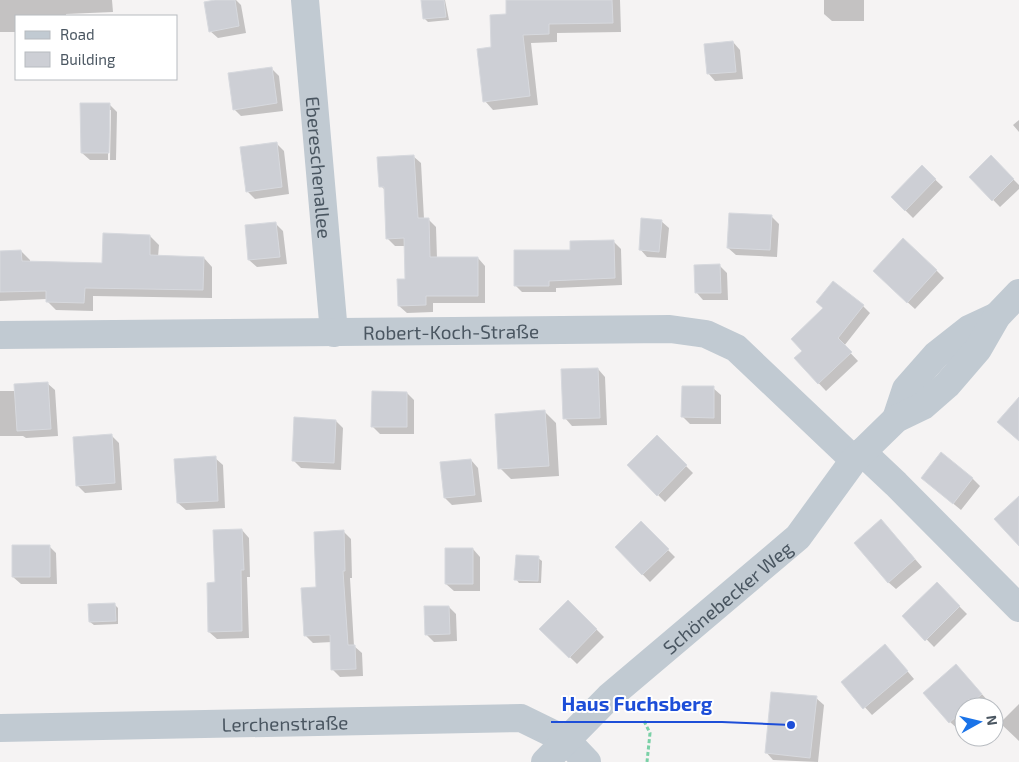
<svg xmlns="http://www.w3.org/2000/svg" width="1019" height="762" font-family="'Exo 2',sans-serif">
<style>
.shadow{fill:#0003;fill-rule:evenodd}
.building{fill:#cdcfd5;stroke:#d7d9de}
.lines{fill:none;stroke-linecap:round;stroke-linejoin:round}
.path{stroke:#7ad0a6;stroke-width:3;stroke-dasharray:4 2.5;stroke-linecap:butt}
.minor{stroke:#c1cad2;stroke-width:28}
.labels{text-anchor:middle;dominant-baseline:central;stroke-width:4;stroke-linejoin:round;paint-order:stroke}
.street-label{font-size:19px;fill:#4a5661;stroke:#fff}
.leader{fill:none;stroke:#1d4ed8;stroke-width:2}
.callout-dot{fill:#1d4ed8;stroke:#fff;stroke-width:2}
.callout-label{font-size:20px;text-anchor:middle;font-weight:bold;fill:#1d4ed8;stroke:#fff;stroke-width:4;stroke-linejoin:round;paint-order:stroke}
</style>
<rect width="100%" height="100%" fill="#f5f3f3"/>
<path class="shadow" d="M 0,0 L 112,0 L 113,12 L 66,14 L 66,16 L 16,16 L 16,32 L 0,32 Z
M 222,0 L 236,0 L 241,5 L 246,33 L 218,38 L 210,31 Z
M 422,0 L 445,0 L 449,20 L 428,22 L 424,18 Z
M 507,0 L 620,0 L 621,32 L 557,33 L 557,42 L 531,43 L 538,105 L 493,110 L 485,101 L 492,48 L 507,16 Z
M 824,0 L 864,0 L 864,21 L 832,21 L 824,14 Z
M 733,42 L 740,50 L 743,79 L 715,81 L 708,73 Z
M 271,68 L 279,76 L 283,111 L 241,116 L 234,109 Z
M 109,104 L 117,112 L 116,160 L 90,160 L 82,153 ZM 108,110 L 111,110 L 110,160 L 108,160 Z
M 1019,120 L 1019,132 L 1013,125 Z
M 276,143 L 284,151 L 289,194 L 255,199 L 247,191 Z
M 413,156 L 421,163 L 424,219 L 428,219 L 436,227 L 437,258 L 478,258 L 485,266 L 485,303 L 433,303 L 433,312 L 407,313 L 399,306 L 406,280 L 405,246 L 395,246 L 387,238 L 386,191 L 381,186 Z
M 991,157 L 1019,185 L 1019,189 L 1000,207 L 971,177 Z
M 922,167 L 943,187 L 913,218 L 892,197 Z
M 771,216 L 779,224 L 777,257 L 736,255 L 728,248 Z
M 661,221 L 669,228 L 666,258 L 647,257 L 640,249 Z
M 276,224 L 283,231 L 287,264 L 257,267 L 249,260 Z
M 150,236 L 159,245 L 158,257 L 204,258 L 212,267 L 212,298 L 93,296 L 93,311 L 56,310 L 47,301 L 47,299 L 0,301 L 0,252 L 21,251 L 30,260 L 30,263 L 103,265 Z
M 613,241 L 621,249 L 622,285 L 556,288 L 556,292 L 522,292 L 515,285 L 571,251 Z
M 720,266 L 727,273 L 728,300 L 703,300 L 696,292 Z
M 936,270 L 944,278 L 915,309 L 882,279 Z
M 817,302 L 863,306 L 870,313 L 844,346 L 858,361 L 826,391 L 795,358 L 804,351 L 824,309 Z
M 598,369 L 605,377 L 607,425 L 572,426 L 565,418 Z
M 47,383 L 55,390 L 58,436 L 26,438 L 23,436 L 0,436 L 0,391 L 16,391 Z
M 713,388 L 721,395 L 721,424 L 690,424 L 682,416 Z
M 407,393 L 414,400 L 414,434 L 380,434 L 372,426 Z
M 545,412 L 556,423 L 559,476 L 511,479 L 500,468 Z
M 336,421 L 343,428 L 341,470 L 301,468 L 293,460 Z
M 112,436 L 119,443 L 122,490 L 85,493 L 77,485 Z
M 657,437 L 693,473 L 665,502 L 628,465 Z
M 215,458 L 223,465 L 225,508 L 186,510 L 178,503 Z
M 471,460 L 478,468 L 482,502 L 452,505 L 445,498 Z
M 922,478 L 972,478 L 980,486 L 961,510 Z
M 641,523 L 675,557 L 650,582 L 616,547 Z
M 888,528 L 922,567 L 896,589 L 888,582 Z
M 242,530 L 249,538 L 250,577 L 247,577 L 249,638 L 217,639 L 209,632 L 216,584 Z
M 344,532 L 351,539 L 352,578 L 350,578 L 354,646 L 362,653 L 363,676 L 340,677 L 332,669 L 332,642 L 313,643 L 306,636 L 318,588 Z
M 49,546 L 56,553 L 57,584 L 21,584 L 13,577 Z
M 473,549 L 480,557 L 480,591 L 454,591 L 446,584 Z
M 538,558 L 542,561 L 541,583 L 519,583 L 516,579 Z
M 937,584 L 967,614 L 934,647 L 904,616 Z
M 568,601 L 604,637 L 577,664 L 541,629 Z
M 114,604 L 118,608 L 118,624 L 94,625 L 90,622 Z
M 449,607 L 456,614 L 457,641 L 434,642 L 426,634 Z
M 892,653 L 914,679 L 872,715 L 842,682 Z
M 963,673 L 989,702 L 983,707 L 964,707 L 964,724 L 958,729 L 950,722 Z
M 816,698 L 824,705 L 818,762 L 773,760 L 766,752 Z
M 1019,704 L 1019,741 L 1000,723 Z"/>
<path class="building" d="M 215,0 L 235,0 L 239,26 L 209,32 L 204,2 Z
M 421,0 L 444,0 L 446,17 L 423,19 Z
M 506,0 L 612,0 L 613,23 L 549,24 L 549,34 L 523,35 L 530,96 L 483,102 L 477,49 L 491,47 L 490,15 L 506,14 Z
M 733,41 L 736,72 L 707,74 L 704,44 Z
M 272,67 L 277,103 L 233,110 L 228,73 Z
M 80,103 L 110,103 L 109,153 L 81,153 Z
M 277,142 L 282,187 L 246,192 L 240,147 Z
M 414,155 L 418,218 L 429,218 L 430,257 L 478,257 L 478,296 L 426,296 L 426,305 L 398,306 L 397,279 L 405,279 L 404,238 L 386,239 L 384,187 L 379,187 L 377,157 Z
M 991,155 L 1014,179 L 992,201 L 969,177 Z
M 922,165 L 936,179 L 905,211 L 891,197 Z
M 729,213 L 772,215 L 770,250 L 727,248 Z
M 641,218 L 662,220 L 659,252 L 639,250 Z
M 276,222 L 280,257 L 248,260 L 245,225 Z
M 103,233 L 150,235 L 150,255 L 204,257 L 203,290 L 85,288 L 84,303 L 46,302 L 46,291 L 0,292 L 0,251 L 21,250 L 22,261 L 102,263 Z
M 903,238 L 937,270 L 907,303 L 873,271 Z
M 614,240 L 615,278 L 549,281 L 549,286 L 514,286 L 514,250 L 570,250 L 570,241 Z
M 720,264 L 721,293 L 695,293 L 694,265 Z
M 833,281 L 864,305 L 838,338 L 852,352 L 818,384 L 794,358 L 802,351 L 791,339 L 823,308 L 816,302 Z
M 598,368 L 600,418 L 563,419 L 561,369 Z
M 48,382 L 51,429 L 17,431 L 14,384 Z
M 682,386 L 714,386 L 714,418 L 681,417 Z
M 372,391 L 407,392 L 407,427 L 371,427 Z
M 1019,397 L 1019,441 L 997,422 Z
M 545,410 L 549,466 L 498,469 L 495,414 Z
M 294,417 L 336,420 L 334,463 L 292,461 Z
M 112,434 L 115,483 L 76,486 L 73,437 Z
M 657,435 L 687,465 L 657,496 L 627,465 Z
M 941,452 L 973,478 L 953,504 L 921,478 Z
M 216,456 L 218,501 L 177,503 L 174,459 Z
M 471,459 L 475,495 L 444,498 L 440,462 Z
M 1019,496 L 1019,546 L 994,519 Z
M 881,519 L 915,559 L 888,583 L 854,543 Z
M 641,521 L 669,549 L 642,575 L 615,547 Z
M 242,529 L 244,570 L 241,570 L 242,631 L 208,632 L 207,583 L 215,582 L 213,530 Z
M 344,530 L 345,571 L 343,571 L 348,645 L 355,645 L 356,669 L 331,670 L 330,635 L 304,636 L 301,588 L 316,587 L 314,532 Z
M 12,545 L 50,545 L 50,577 L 12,577 Z
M 445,548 L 473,548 L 473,584 L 445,584 Z
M 516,555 L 539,556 L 538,581 L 514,580 Z
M 937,582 L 960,606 L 925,641 L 902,616 Z
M 568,600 L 597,629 L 569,658 L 539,629 Z
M 115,603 L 116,621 L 89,622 L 88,604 Z
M 424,606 L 449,606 L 450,634 L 425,635 Z
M 885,644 L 908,671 L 863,709 L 841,682 Z
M 956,664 L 982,694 L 967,707 L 964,707 L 964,710 L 949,723 L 923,693 Z
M 771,692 L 817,696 L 810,758 L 765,753 Z"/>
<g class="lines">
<path class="path" d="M 644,721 L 650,733 L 647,762"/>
<g class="minor">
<path id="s1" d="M 305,0 L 334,333"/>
<path id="s2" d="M 0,335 L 670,329 L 706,334 L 736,348 L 854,460"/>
<path d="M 896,419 L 906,389 L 936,355 L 969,329 L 997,316"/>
<path d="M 862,452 L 896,484 L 1019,608"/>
<path id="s3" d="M 0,728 L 521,718 L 566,740 L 587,762"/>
<path id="s4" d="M 545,762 L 609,697 L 798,537 L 854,460 L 896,419 L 923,406 L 947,385 L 978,349 L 997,316 L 1019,293"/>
</g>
</g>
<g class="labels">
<g class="street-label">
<text stroke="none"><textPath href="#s1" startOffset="168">Ebereschenallee</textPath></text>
<text stroke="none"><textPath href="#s2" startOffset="451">Robert-Koch-Straße</textPath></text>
<text stroke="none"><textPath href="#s4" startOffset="246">Schönebecker Weg</textPath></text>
<text stroke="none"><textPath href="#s3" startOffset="285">Lerchenstraße</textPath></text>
</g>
</g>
<path class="leader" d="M791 725L722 722H551"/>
<circle class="callout-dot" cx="791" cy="725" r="5"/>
<g class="callout-label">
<text x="637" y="711">Haus Fuchsberg</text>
</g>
<rect x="15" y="15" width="162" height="65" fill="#ffffff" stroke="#b7bbc0"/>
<rect x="25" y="31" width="25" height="8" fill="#c1cad2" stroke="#b7bbc0"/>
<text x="60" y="40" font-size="15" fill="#4a5661">Road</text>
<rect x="25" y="52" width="25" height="15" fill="#cdcfd5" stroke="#b7bbc0"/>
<text x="60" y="65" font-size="15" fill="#4a5661">Building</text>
<g transform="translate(979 722) rotate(82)"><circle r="24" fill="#ffffff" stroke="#b7bbc0"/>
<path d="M0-4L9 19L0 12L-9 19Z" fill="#1a73e8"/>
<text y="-8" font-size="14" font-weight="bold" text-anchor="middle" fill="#4a5661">N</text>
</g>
</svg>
